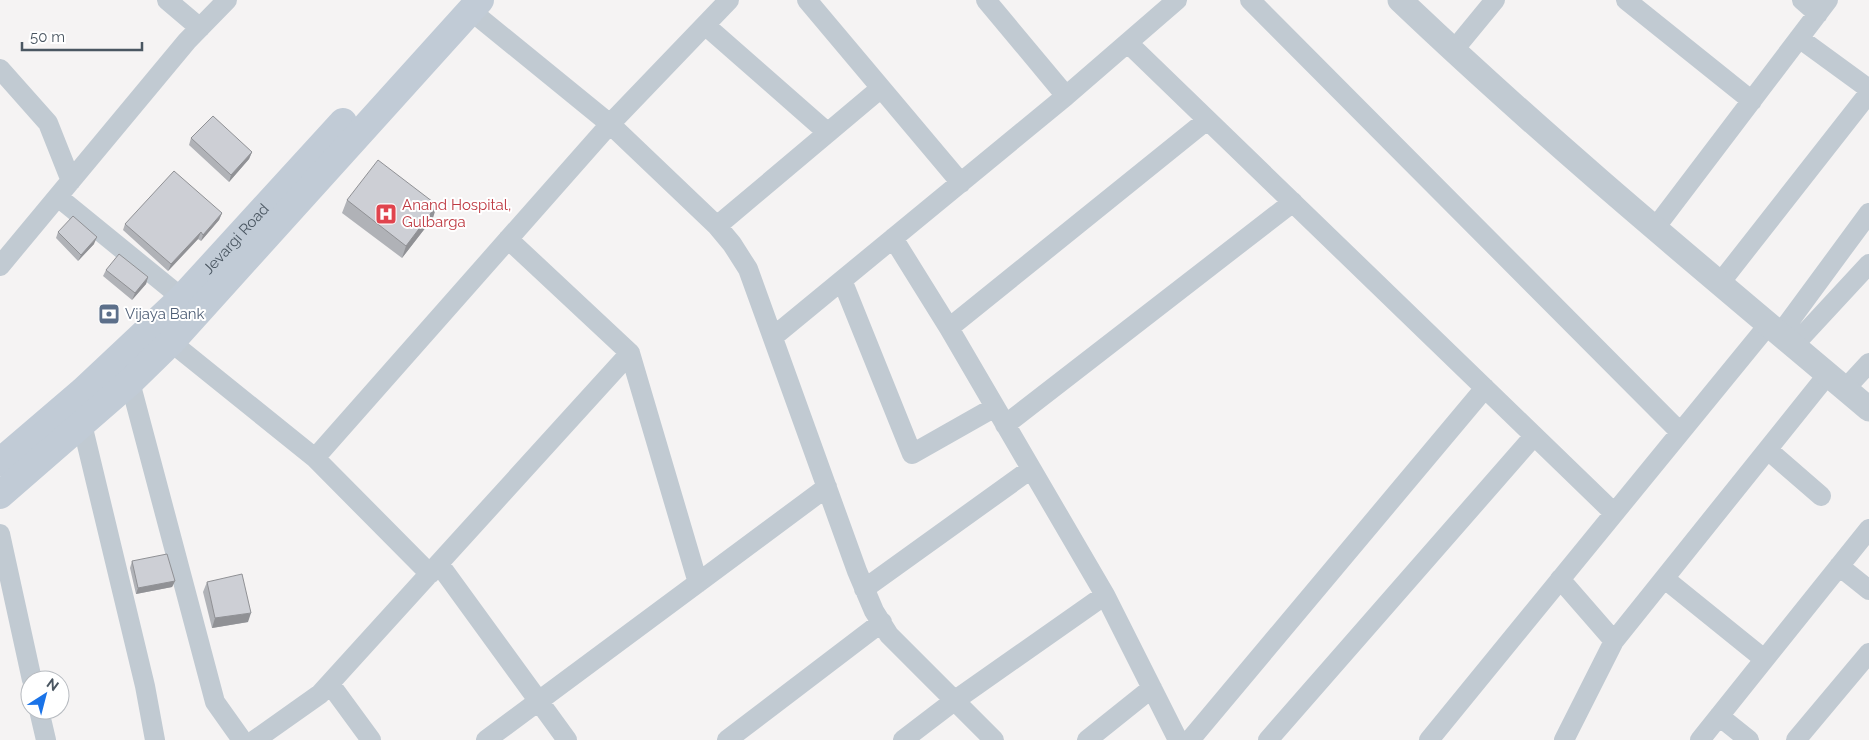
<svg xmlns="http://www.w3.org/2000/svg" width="1869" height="740" font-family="Raleway,sans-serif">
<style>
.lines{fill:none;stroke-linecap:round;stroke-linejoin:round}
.minor{stroke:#c1cad2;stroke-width:20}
.tertiary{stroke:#c1cad2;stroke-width:25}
.secondary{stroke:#c1cbd6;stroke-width:28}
.wall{fill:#b0b2b7}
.shaded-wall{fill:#909195}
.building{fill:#cdcfd5;stroke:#909195}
.labels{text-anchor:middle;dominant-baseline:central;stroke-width:4;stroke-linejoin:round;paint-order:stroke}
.health-label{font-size:15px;fill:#be3a42;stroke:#fff;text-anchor:start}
.street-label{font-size:15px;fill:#4a5661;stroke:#fff}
.service-label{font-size:15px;fill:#4e5e75;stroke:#fff;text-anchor:start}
</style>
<rect width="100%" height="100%" fill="#f5f3f3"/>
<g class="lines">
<path class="minor" d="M 167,0 L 200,28
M 807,0 L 961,183
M 986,0 L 1066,96
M 1250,0 L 1680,432
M 1626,0 L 1752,101
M 1802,0 L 1818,14
M 470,10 L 610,124 L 717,226 L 732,244 L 748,269 L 857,571 L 874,611 L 889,635 L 994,740
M 705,25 L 828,133
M 1799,38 L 1869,89
M 1128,43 L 1614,513
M 1453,51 L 1495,0
M 0,69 L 48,123 L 71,181
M 58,197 L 182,298
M 717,226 L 881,88
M 1655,228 L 1828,0
M 893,238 L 949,328 L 1207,120
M 508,239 L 630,353 L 698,583
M 0,266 L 187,41 L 227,0
M 842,280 L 912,454 L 995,407
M 1720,283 L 1869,93
M 949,328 L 1105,595 L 1178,740
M 1780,334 L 1869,213
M 773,337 L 1066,96 L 1177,0
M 171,342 L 315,458 L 610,124 L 729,0
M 1794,345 L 1869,264
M 130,382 L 215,702 L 242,740
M 1845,389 L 1869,363
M 82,424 L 145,686 L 155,740
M 1005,425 L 1293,202
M 1768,450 L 1821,496
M 315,458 L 430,574
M 0,534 L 32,680
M 439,564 L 567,740
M 1839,566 L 1869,590
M 1560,579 L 1614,641 L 1828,374
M 1665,579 L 1764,659
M 864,589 L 1031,469
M 330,684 L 371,740
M 39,710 L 46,740
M 1719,716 L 1749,740
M 255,740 L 320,694 L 630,353
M 486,740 L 827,487
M 727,740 L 882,622
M 903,740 L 954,701 L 1105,595
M 1087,740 L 1152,688
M 1190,740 L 1485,388
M 1268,740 L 1534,436
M 1429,740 L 1769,324
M 1564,740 L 1614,641
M 1700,740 L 1869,529
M 1796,740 L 1869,653"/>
<path class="tertiary" d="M 1400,0 C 1550,143 1710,275 1869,409"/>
<g class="secondary">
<path id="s1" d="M 0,462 L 83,391 L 182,298 L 343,122"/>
<path d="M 0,495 L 130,382 L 171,342 L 480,0"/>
</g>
</g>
<path class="wall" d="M 191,138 L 252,152 L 249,159 L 229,182 L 189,145 Z
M 347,200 L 433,218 L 402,258 L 342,213 Z
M 222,213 L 219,220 L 201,241 L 198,239 L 168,271 L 123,230 L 125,224 Z
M 58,232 L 94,244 L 78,261 L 56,238 Z
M 106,270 L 148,277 L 146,284 L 132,300 L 103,276 Z
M 132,561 L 175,581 L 172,587 L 136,594 L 130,568 Z
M 207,582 L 248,622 L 212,628 L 203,592 Z"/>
<path class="shaded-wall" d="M 252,152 L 249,159 L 229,182 L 231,175 Z
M 437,205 L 433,218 L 402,258 L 406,246 Z
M 222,213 L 219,220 L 201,241 L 203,235 Z
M 201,232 L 198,239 L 168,271 L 171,264 Z
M 97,237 L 94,244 L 78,261 L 81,255 Z
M 148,277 L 146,284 L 132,300 L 135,293 Z
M 175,581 L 172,587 L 136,594 L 138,588 Z
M 251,613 L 248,622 L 212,628 L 215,618 Z"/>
<path class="building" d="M 213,116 L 252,152 L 231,175 L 191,138 Z
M 378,160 L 437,205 L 406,246 L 347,200 Z
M 174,171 L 222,213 L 203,235 L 201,232 L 171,264 L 125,224 Z
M 73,216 L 97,237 L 81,255 L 58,232 Z
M 119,254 L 148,277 L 135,293 L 106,270 Z
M 167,554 L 175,581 L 138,588 L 132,561 Z
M 242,574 L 251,613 L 215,618 L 207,582 Z"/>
<defs>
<g id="hospital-square" transform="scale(1.125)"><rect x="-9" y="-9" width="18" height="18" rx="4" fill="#e0444e" stroke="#fff"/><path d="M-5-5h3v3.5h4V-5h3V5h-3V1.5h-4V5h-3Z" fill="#fff"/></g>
<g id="bank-square" transform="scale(1.125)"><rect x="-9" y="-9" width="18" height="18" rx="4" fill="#5c6f8a" stroke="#fff"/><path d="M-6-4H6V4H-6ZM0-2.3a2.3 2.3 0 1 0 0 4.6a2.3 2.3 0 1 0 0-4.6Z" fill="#fff"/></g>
</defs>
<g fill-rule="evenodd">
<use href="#hospital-square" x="386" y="214"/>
<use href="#bank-square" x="109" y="314"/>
</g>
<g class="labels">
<g class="health-label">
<text x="402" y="205">Anand Hospital,<tspan x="402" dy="17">Gulbarga</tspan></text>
</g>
<g class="street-label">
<text stroke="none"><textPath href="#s1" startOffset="325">Jevargi Road</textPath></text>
</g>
<g class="service-label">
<text x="125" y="314">Vijaya Bank</text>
</g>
</g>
<g transform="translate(45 695) rotate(36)"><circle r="24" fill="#ffffff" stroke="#b7bbc0"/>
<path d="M0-4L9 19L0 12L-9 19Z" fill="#1a73e8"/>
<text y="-8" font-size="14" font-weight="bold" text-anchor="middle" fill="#4a5661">N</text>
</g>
<path d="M22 42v8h120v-8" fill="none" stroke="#4a5661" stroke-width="2.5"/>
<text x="30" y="42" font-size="15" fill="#4a5661" stroke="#ffffff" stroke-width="4" paint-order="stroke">50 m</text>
</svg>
